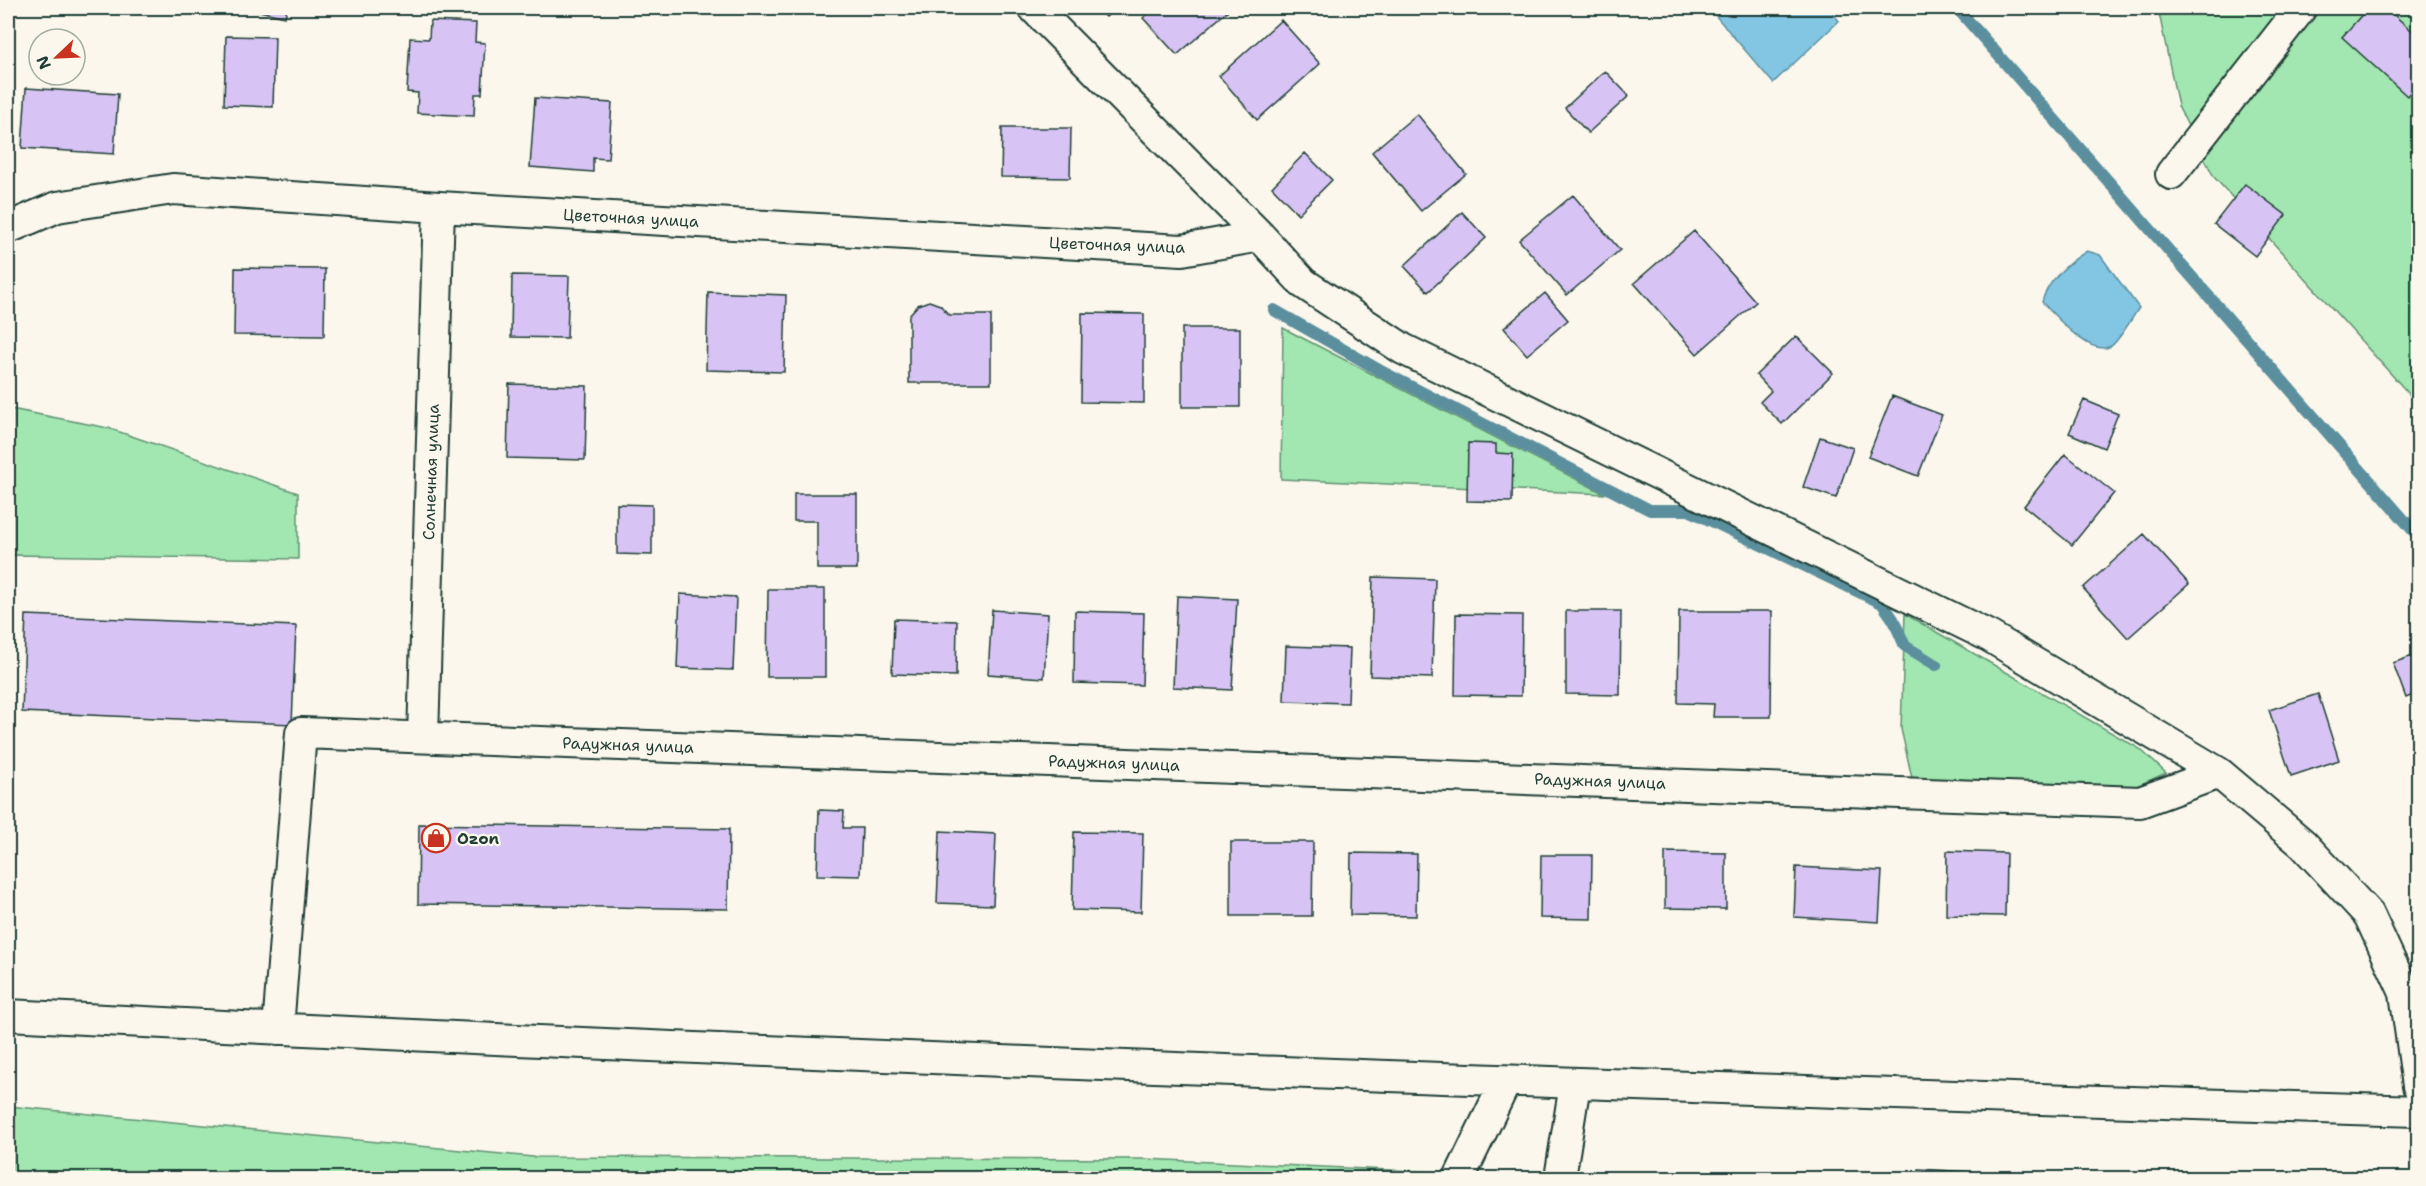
<svg xmlns="http://www.w3.org/2000/svg" width="2426" height="1186" font-family="'Shantell Sans',sans-serif">
<style>
.green{fill:#a2e6b1;stroke:#609272;stroke-width:1.5}
.water{fill:#83c6e4;stroke:#5b8f9e;stroke-width:1.5}
.lines{fill:none;stroke-linecap:round;stroke-linejoin:round}
.stream{stroke:#5b8f9e;stroke-width:12}
.building{fill:#d7c4f4;stroke:#1f3d34;stroke-width:1.5}
.street-casing{stroke:#1f3d34;stroke-width:34}
.street{stroke:#fbf7ec;stroke-width:30}
.labels{text-anchor:middle;dominant-baseline:central;stroke-width:4.5;stroke-linejoin:round;paint-order:stroke}
.street-label{font-size:16px;fill:#1f3d34;stroke:#fbf7ec}
.poi-label{font-size:16px;font-weight:bold;fill:#1f3d34;stroke:#fbf7ec;text-anchor:start}
</style>
<rect width="100%" height="100%" fill="#fbf7ec"/>
<filter id="ink" filterUnits="userSpaceOnUse"><feTurbulence type="fractalNoise" baseFrequency=".0167" numOctaves="2"/><feDisplacementMap in="SourceGraphic" scale="12" xChannelSelector="R" yChannelSelector="G"/><feConvolveMatrix kernelMatrix="1 2 1 2 8 2 1 2 1" color-interpolation-filters="sRGB"/></filter>
<g filter="url(#ink)">
<path class="green" d="M 2158,8 L 2418,8 L 2418,404 L 2214,177 L 2178,106 Z
M 1283,328 L 1605,494 L 1281,479 Z
M 8,405 L 11,409 L 108,428 L 298,493 L 298,559 L 13,555 L 8,561 Z
M 1905,614 L 2140,749 L 2166,773 L 2130,789 L 1912,778 L 1901,729 Z
M 8,1106 L 533,1157 L 1144,1159 L 1568,1178 L 8,1178 Z"/>
<path class="water" d="M 1709,8 L 1829,8 L 1839,21 L 1773,83 Z
M 2087,251 L 2100,255 L 2139,308 C 2133,316 2119,341 2111,346 C 2090,358 2055,315 2042,302 C 2047,281 2069,262 2087,251 Z"/>
<g class="lines">
<path class="stream" d="M 1957,8 L 2418,536
M 1274,310 L 1379,370 L 1650,510 L 1689,510 L 1882,603 L 1893,619 L 1905,646 L 1936,665"/>
</g>
<path class="building" d="M 247,8 L 287,8 L 285,17 Z
M 1097,8 L 1116,8 L 1106,17 Z
M 1155,8 L 1231,8 L 1177,55 L 1143,18 Z
M 2368,8 L 2386,8 L 2418,36 L 2418,83 L 2407,96 L 2342,37 Z
M 1281,20 L 1320,64 L 1257,120 L 1219,76 Z
M 430,21 L 476,23 L 475,42 L 485,43 L 482,94 L 475,94 L 474,116 L 417,113 L 418,93 L 407,92 L 410,38 L 429,39 Z
M 226,36 L 275,37 L 273,107 L 224,105 Z
M 1605,71 L 1629,96 L 1588,133 L 1565,108 Z
M 26,88 L 118,94 L 114,154 L 22,148 Z
M 535,98 L 612,103 L 608,159 L 593,158 L 593,172 L 530,167 Z
M 1417,114 L 1466,174 L 1421,211 L 1372,152 Z
M 1002,128 L 1071,128 L 1070,178 L 1001,177 Z
M 1305,153 L 1332,180 L 1298,214 L 1272,187 Z
M 2245,184 L 2286,215 L 2255,256 L 2214,224 Z
M 1573,195 L 1620,250 L 1567,295 L 1519,240 Z
M 1462,212 L 1486,238 L 1428,292 L 1404,266 Z
M 1694,231 L 1756,302 L 1697,354 L 1634,283 Z
M 235,268 L 325,269 L 324,336 L 234,335 Z
M 512,275 L 569,276 L 567,338 L 511,337 Z
M 708,292 L 786,295 L 784,372 L 706,370 Z
M 1545,293 L 1568,320 L 1527,355 L 1504,328 Z
M 929,301 L 940,305 L 949,315 L 991,315 L 991,383 L 909,383 L 909,315 L 918,305 Z
M 1082,313 L 1144,314 L 1144,403 L 1081,402 Z
M 1182,328 L 1240,328 L 1240,407 L 1182,407 Z
M 1796,336 L 1833,373 L 1782,424 L 1760,402 L 1771,391 L 1756,375 Z
M 509,384 L 587,386 L 585,460 L 507,458 Z
M 1892,396 L 1942,415 L 1918,476 L 1868,457 Z
M 2084,400 L 2118,414 L 2104,448 L 2069,433 Z
M 1820,437 L 1853,448 L 1836,498 L 1803,487 Z
M 1468,443 L 1496,444 L 1496,453 L 1513,454 L 1512,502 L 1467,501 Z
M 2065,454 L 2114,493 L 2072,545 L 2024,506 Z
M 794,494 L 857,494 L 857,569 L 817,569 L 817,521 L 794,521 Z
M 617,504 L 652,505 L 652,555 L 617,554 Z
M 2144,534 L 2189,584 L 2128,638 L 2083,588 Z
M 1373,577 L 1435,579 L 1432,678 L 1370,676 Z
M 768,589 L 825,589 L 825,677 L 767,677 Z
M 680,594 L 736,597 L 733,670 L 677,668 Z
M 1177,596 L 1237,599 L 1232,690 L 1173,687 Z
M 992,610 L 1048,614 L 1044,678 L 988,674 Z
M 1075,611 L 1144,613 L 1142,685 L 1074,683 Z
M 1566,611 L 1621,611 L 1620,695 L 1566,694 Z
M 1679,611 L 1772,611 L 1771,717 L 1713,717 L 1714,704 L 1678,703 Z
M 1456,614 L 1522,615 L 1521,696 L 1455,695 Z
M 26,615 L 296,626 L 292,724 L 22,712 Z
M 894,619 L 957,621 L 956,676 L 892,674 Z
M 1286,646 L 1350,648 L 1348,703 L 1284,701 Z
M 2418,654 L 2418,693 L 2406,698 L 2393,663 Z
M 2318,694 L 2339,760 L 2291,776 L 2269,710 Z
M 819,810 L 844,811 L 843,828 L 862,828 L 860,876 L 817,875 Z
M 419,824 L 729,829 L 728,909 L 418,904 Z
M 940,831 L 996,834 L 993,905 L 937,903 Z
M 1074,832 L 1143,833 L 1141,912 L 1072,910 Z
M 1231,842 L 1313,842 L 1312,916 L 1231,916 Z
M 1947,851 L 2006,853 L 2005,916 L 1946,915 Z
M 1665,852 L 1726,853 L 1726,909 L 1665,908 Z
M 1351,853 L 1417,854 L 1416,916 L 1350,915 Z
M 1541,855 L 1592,855 L 1591,919 L 1540,918 Z
M 1796,867 L 1882,871 L 1879,922 L 1794,917 Z
M 1919,1169 L 2005,1174 L 2005,1178 L 1919,1178 Z"/>
<g class="lines">
<g class="street-casing">
<path id="street" d="M 1034,8 L 1260,236 L 1303,283 L 1403,349 L 1989,636 L 2219,773 L 2303,844 L 2369,915 L 2405,993 L 2418,1086
M 2171,174 L 2301,8
M 8,228 L 57,207 L 173,189 L 439,207 L 1182,250 L 1260,236
M 423,737 L 439,207
M 8,1015 C 811,1057 1615,1086 2418,1111
M 278,1029 L 301,733 L 2140,802 L 2219,773
M 1459,1178 L 1506,1081
M 1560,1178 L 1575,1084"/>
</g>
<use href="#street" class="street"/>
</g>
</g>
<defs>
<g id="shop-ring" transform="scale(1.5)"><circle r="9.5" fill="#fbf7ec" stroke="#c8321e" stroke-width="1.5"/><path d="M-5-2.5h2.3a2.7 3.5 0 0 1 5.4 0H5L5.5 6h-11ZM-1.5-2.5h3a1.5 2.3 0 0 0-3 0Z" fill="#c8321e"/></g>
</defs>
<g fill-rule="evenodd">
<use href="#shop-ring" x="436" y="838"/>
</g>
<g class="labels">
<g class="street-label">
<text transform="translate(631 218) rotate(3)">Цветочная улица</text>
<text transform="translate(1117 245) rotate(2)">Цветочная улица</text>
<text transform="translate(431 472) rotate(-88)">Солнечная улица</text>
<text transform="translate(628 745) rotate(2)">Радужная улица</text>
<text transform="translate(1114 763) rotate(2)">Радужная улица</text>
<text transform="translate(1600 781) rotate(2)">Радужная улица</text>
</g>
<g class="poi-label">
<text x="457" y="838">Ozon</text>
</g>
</g>
<rect width="2426" height="1186" fill="none" stroke="#fbf7ec" stroke-width="30"/>
<rect x="15" y="15" width="2396" height="1156" fill="none" stroke="#1f3d34" stroke-width="2" filter="url(#ink)"/>
<g transform="translate(57 57) rotate(247)"><circle r="28" fill="#fbf7ec" stroke="#a3ada2" stroke-width="1.5"/>
<path d="M0-4.5L10 22L0 15L-10 22Z" fill="#c8321e"/>
<text y="-9" font-size="16" font-weight="bold" text-anchor="middle" fill="#1f3d34">N</text>
</g>
</svg>
